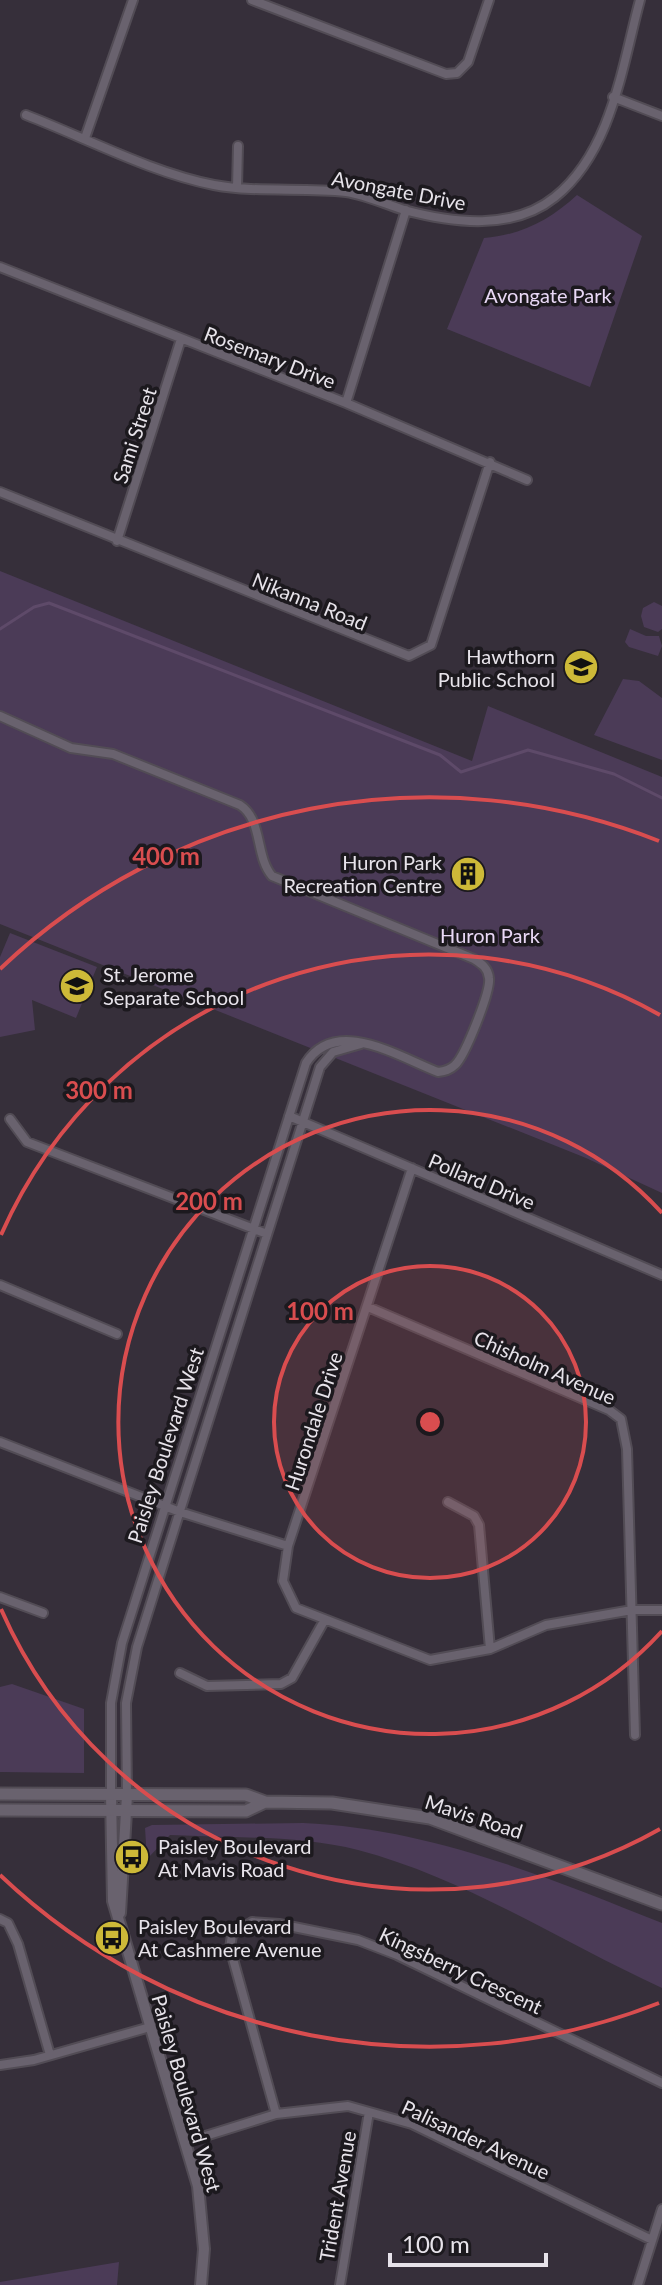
<svg xmlns="http://www.w3.org/2000/svg" width="662" height="2285" font-family="Lato,sans-serif">
<style>
.green{fill:#4b3b57}
.lines{fill:none;stroke-linecap:round;stroke-linejoin:round}
.stream{stroke:#5e4a69;stroke-width:3}
.minor-casing{stroke:#524c55;stroke-width:12}
.tertiary-casing{stroke:#524c55;stroke-width:14}
.secondary-casing{stroke:#524c55;stroke-width:15}
.minor{stroke:#69626e;stroke-width:8}
.tertiary{stroke:#69626e;stroke-width:10}
.secondary{stroke:#69626e;stroke-width:11}
.ring{fill:none;stroke:#d94d4f;stroke-width:4}
.labels{text-anchor:middle;dominant-baseline:central;stroke-width:7;stroke-linejoin:round;paint-order:stroke}
.street-label{font-size:20px;fill:#e7e3ea;stroke:#1c191e}
.park-label{font-size:20px;fill:#e9d8f6;stroke:#1c191e}
.poi-label{font-size:20px;fill:#e7e3ea;stroke:#1c191e;text-anchor:start}
.centre{fill:#d94d4f;stroke:#1c191e;stroke-width:4}
.ring-label{font-size:24px;text-anchor:middle;font-weight:bold;fill:#d94d4f;stroke:#1c191e;stroke-width:7;stroke-linejoin:round;paint-order:stroke}
</style>
<rect width="100%" height="100%" fill="#362f3a"/>
<path class="green" d="M 577,195 L 642,236 L 590,387 L 447,329 L 484,238 C 521,235 550,220 577,195 Z
M 0,571 L 472,761 L 488,706 L 662,777 L 662,1193 L 586,1158 L 0,924 Z
M 654,602 L 662,606 L 662,629 L 658,632 L 644,627 L 641,616 L 643,608 Z
M 630,629 L 646,636 L 659,636 L 662,646 L 658,656 L 629,647 L 625,642 Z
M 623,679 L 639,681 L 662,698 L 662,760 L 594,735 Z
M 10,933 L 97,967 L 76,1018 L 32,1000 L 35,1030 L 0,1037 L 0,957 Z
M 12,1684 L 84,1709 L 84,1773 L 0,1772 L 0,1687 Z
M 303,1823 C 428,1828 547,1877 662,1923 L 662,1988 C 561,1942 465,1878 358,1850 C 299,1835 231,1838 170,1835 L 147,1859 L 145,1828 L 152,1825 Z
M 119,2262 L 117,2285 L 0,2285 L 0,2282 Z"/>
<g class="lines">
<path class="stream" d="M 0,629 L 34,607 L 49,603 L 440,755 L 461,772 L 528,750 L 614,774 L 662,798"/>
<g class="minor-casing">
<path id="minor" d="M 252,0 L 446,74 L 457,73 L 468,62 L 489,0
M 613,97 L 662,116
M 26,115 C 86,138 152,173 214,185 C 257,193 303,187 346,192 C 366,195 385,204 404,210 C 453,223 513,231 555,197 C 612,151 622,66 640,0
M 85,138 L 133,0
M 237,188 L 238,146
M 0,267 L 346,403 L 527,480
M 346,403 L 406,210
M 0,492 L 409,656 L 431,645 L 490,462
M 117,541 L 181,339
M 0,716 L 71,748 L 113,754 L 240,805 C 263,820 255,856 272,876 L 474,959 C 482,964 488,968 489,978 C 491,991 465,1056 455,1065 C 450,1070 445,1071 438,1072 C 399,1057 336,1016 306,1063 L 122,1643 L 111,1703 L 111,1794
M 289,1116 L 662,1275
M 10,1119 L 27,1142 L 267,1234
M 412,1168 L 288,1546 L 283,1581 L 296,1608 L 430,1660 L 490,1649 L 546,1625 L 632,1610 L 662,1610
M 0,1285 L 117,1334
M 368,1307 L 609,1410 L 621,1419 L 627,1449 L 635,1735
M 0,1442 L 180,1512 L 288,1546
M 448,1502 L 474,1516 L 479,1525 L 490,1649
M 0,1597 L 43,1613
M 180,1673 L 207,1686 L 281,1684 L 292,1678 L 324,1621
M 127,1795 L 126,1703 L 137,1647 L 320,1067 L 333,1052 L 361,1044
M 0,1919 L 8,1923 L 18,1944 L 50,2055
M 0,2065 L 34,2060 L 150,2027
M 276,2114 L 230,1948 L 232,1935 L 252,1922 L 279,1924 L 358,1940 L 397,1955 L 662,2083
M 186,2142 L 276,2114 L 348,2106 L 412,2124 L 652,2240
M 340,2285 L 369,2112
M 638,2285 L 662,2209"/>
</g>
<g class="tertiary-casing">
<path id="tertiary" d="M 111,1794 L 113,1901 L 198,2186 L 204,2249 L 201,2285
M 120,1913 L 127,1795"/>
</g>
<g class="secondary-casing">
<path id="secondary" d="M 0,1794 L 246,1795 L 265,1802 L 332,1803 L 430,1818 L 662,1904
M 0,1810 L 246,1811 L 265,1802"/>
</g>
<use href="#minor" class="minor"/>
<use href="#tertiary" class="tertiary"/>
<use href="#secondary" class="secondary"/>
</g>
<circle cx="430" cy="1422" r="156" fill="#d94d4f" fill-opacity=".12"/>
<g class="ring">
<circle cx="430" cy="1422" r="156"/>
<path d="M662 1631A312 312 0 1 1 662 1213"/>
<path d="M660 1829A468 468 0 0 1 1 1609M1 1235A468 468 0 0 1 660 1015"/>
<path d="M659 2003A624 624 0 0 1 0 1875M0 969A624 624 0 0 1 659 841"/>
</g>
<defs>
<g id="school-disc" transform="scale(1.8)"><circle r="9.5" fill="#cdb938" stroke="#1c191e"/><path d="M0-5L7-2L0 1L-7-2ZM-4 1L0 2.5L4 1V4Q0 6-4 4Z" fill="#111"/></g>
<g id="building-disc" transform="scale(1.8)"><circle r="9.5" fill="#cdb938" stroke="#1c191e"/><path d="M-4-6H4V6H1V3H-1V6H-4ZM-2.5-4.3h1.7v1.8h-1.7ZM.8-4.3h1.7v1.8H.8ZM-2.5-1h1.7V.8h-1.7ZM.8-1h1.7V.8H.8Z" fill="#111"/></g>
<g id="bus-disc" transform="scale(1.8)"><circle r="9.5" fill="#cdb938" stroke="#1c191e"/><path d="M-5-6H5V4H4V6H2V4H-2V6H-4V4H-5ZM-3.5-4V0h7V-4ZM-3.5 1.2v1.5H-2V1.2ZM2 1.2v1.5H3.5V1.2Z" fill="#111"/></g>
</defs>
<g fill-rule="evenodd">
<use href="#school-disc" x="581" y="667"/>
<use href="#building-disc" x="468" y="874"/>
<use href="#school-disc" x="77" y="986"/>
<use href="#bus-disc" x="132" y="1857"/>
<use href="#bus-disc" x="112" y="1938"/>
</g>
<g class="labels">
<g class="street-label">
<text transform="translate(399 190) rotate(11)">Avongate Drive</text>
<text transform="translate(270 357) rotate(21)">Rosemary Drive</text>
<text transform="translate(134 435) rotate(-72)">Sami Street</text>
<text transform="translate(310 601) rotate(22)">Nikanna Road</text>
<text transform="translate(482 1181) rotate(23)">Pollard Drive</text>
<text transform="translate(545 1367) rotate(24)">Chisholm Avenue</text>
<text transform="translate(313 1421) rotate(-72)">Hurondale Drive</text>
<text transform="translate(165 1445) rotate(-72)">Paisley Boulevard West</text>
<text transform="translate(474 1816) rotate(18)">Mavis Road</text>
<text transform="translate(461 1970) rotate(25)">Kingsberry Crescent</text>
<text transform="translate(187 2093) rotate(74)">Paisley Boulevard West</text>
<text transform="translate(476 2139) rotate(25)">Palisander Avenue</text>
<text transform="translate(337 2196) rotate(-80)">Trident Avenue</text>
</g>
<g class="park-label">
<text x="548" y="295">Avongate Park</text>
<text x="490" y="935">Huron Park</text>
</g>
<g class="poi-label">
<text x="555" y="656" text-anchor="end">Hawthorn<tspan x="555" dy="23">Public School</tspan></text>
<text x="442" y="862" text-anchor="end">Huron Park<tspan x="442" dy="23">Recreation Centre</tspan></text>
<text x="103" y="974">St. Jerome<tspan x="103" dy="23">Separate School</tspan></text>
<text x="158" y="1846">Paisley Boulevard<tspan x="158" dy="23">At Mavis Road</tspan></text>
<text x="138" y="1926">Paisley Boulevard<tspan x="138" dy="23">At Cashmere Avenue</tspan></text>
</g>
</g>
<circle cx="430" cy="1422" r="12" class="centre"/>
<g class="ring-label">
<text x="166" y="865">400 m</text>
<text x="99" y="1099">300 m</text>
<text x="209" y="1210">200 m</text>
<text x="320" y="1320">100 m</text>
</g>
<path d="M390 2253v12h156v-12" fill="none" stroke="#e7e3ea" stroke-width="4"/>
<text x="402" y="2253" font-size="24" fill="#e7e3ea" stroke="#1c191e" stroke-width="6" paint-order="stroke">100 m</text>
</svg>
